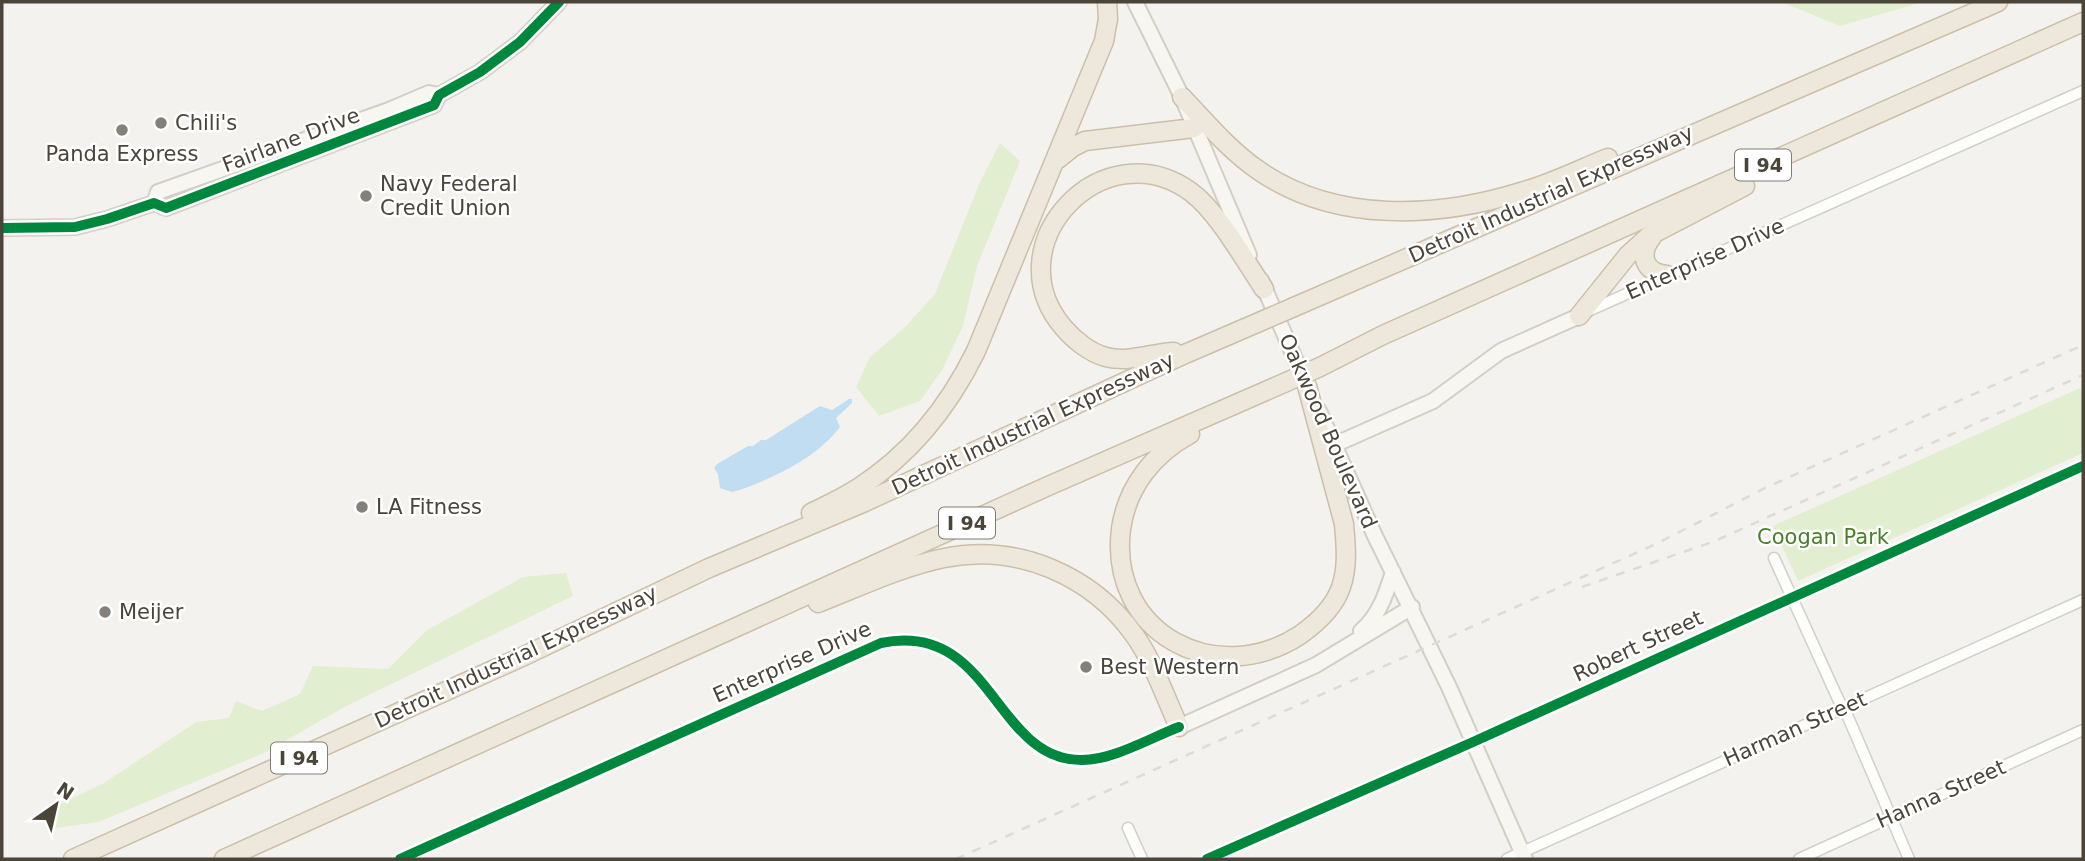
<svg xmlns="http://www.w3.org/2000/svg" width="2085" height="861" font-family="'DejaVu Sans',sans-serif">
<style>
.green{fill:#e1eecf}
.water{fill:#c0ddf1}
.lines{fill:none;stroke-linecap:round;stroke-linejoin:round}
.street-casing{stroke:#d2d0cb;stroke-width:13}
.secondary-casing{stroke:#d3cfc5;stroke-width:18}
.highway-casing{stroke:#ccbfa9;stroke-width:21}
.street{stroke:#fdfdfc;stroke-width:10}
.secondary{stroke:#f7f6f1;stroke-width:14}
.highway{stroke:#ede8db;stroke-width:18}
.rail{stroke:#dbdbda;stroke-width:2.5;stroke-dasharray:9 9;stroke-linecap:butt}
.highway-bridge-casing{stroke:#ccbfa9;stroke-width:21;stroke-linecap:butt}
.highway-bridge{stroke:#ede8db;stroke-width:18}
.cycleway-casing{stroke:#fff;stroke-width:15}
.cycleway{stroke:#00873e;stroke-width:10}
.poi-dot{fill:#868178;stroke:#fff;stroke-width:2.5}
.labels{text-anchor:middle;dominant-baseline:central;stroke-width:5;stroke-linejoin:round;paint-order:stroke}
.shield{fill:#fff;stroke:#817c74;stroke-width:2}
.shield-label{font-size:19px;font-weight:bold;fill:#4b4439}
.poi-label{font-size:21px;fill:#4b4439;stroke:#fff;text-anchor:start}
.street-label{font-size:21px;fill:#4b4439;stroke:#fff}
.park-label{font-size:21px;fill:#4a7f2a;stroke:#fff}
</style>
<rect width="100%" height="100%" fill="#f4f2ee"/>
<path class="green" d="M 1782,2 L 1923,2 L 1840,26 Z
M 1000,143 L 1020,161 L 977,266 L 963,326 L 942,370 L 920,401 L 879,416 L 856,387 L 870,357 L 906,326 L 935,294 L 980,182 Z
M 2080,388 L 2083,395 L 2083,453 L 1798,581 L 1773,526 Z
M 566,573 L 573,596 L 350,704 L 262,754 L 98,822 L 56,828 L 48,810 L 104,783 L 196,722 L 229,718 L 236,701 L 262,711 L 300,694 L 313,666 L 388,669 L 427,630 L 523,577 Z"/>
<path class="water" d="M 849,399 L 852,399 L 852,403 L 836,418 L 840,427 C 815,459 777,476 740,490 L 732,492 L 720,488 L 718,474 L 714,468 L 717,464 L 748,446 L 753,446 L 761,440 L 766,440 L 820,406 L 832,410 Z"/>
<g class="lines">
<g class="street-casing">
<path id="street" d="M 1588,311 L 2083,91
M 1774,558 L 1838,699 L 1848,717 L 1909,859
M 1128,828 L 1142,859
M 400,859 L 881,643 C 993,620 994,761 1082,760 C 1113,760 1150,738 1179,727
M 1207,859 L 1473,742 L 2083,466
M 1507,859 L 2083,600
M 1799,859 L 2083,730"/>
</g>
<g class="secondary-casing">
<path id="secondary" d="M 1135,2 L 1182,97 L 1249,255
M 154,203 L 158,192 L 389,110 L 429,93 L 439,95
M 2,228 L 75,227 L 107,219 L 154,203 L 166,208 L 434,105 L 439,95 L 480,72 L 520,42 L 559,2
M 1261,280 L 1306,384
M 1319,411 L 1375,536 L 1449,687 L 1525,859
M 1336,444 L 1433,401 L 1501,351 L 1579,316
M 1361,631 C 1379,616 1386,594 1393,572
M 1179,727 L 1316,665 L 1412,607"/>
</g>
<g class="highway-casing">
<path id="highway" d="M 1182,97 C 1206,122 1229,150 1258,170 C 1336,224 1438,218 1524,191 C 1553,183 1580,169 1608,158
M 1058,159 L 1073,147 L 1085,141 L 1194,128
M 1652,237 C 1638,254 1644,273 1667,275
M 1294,307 L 1998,2
M 1579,316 L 1628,255 L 1649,236 L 1745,186
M 1174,352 C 1151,353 1129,363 1106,357 C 1090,353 1074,340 1063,327 C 993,244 1104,128 1191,192 C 1218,212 1245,261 1264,289
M 1320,367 L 1383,335 L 2083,22
M 1190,434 C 1153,454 1127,487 1121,529 C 1108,633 1216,690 1300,635 C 1317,623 1334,608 1341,587 C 1348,567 1346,546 1344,524 L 1307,386
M 811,513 C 827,505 843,498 858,488 C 910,455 949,406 976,351 L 1104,41 L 1108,19 L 1107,2
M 818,603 C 859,587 901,567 944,558 C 1017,543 1092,575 1135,636 C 1154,663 1165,697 1179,727
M 73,859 L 524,656 L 709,568 L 865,502 L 1185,354 L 1257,323
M 224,859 L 1046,487 L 1284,383"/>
</g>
<use href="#street" class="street"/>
<use href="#secondary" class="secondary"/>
<use href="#highway" class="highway"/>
<path class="rail" d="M 1582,587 L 1715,541 L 2083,375
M 956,859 L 1658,543 L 1765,488 L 2083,345"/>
<g class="highway-bridge-casing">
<path id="highway-bridge" d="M 1257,323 L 1294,307
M 1284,383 L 1320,367"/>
</g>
<use href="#highway-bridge" class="highway-bridge"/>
<g class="cycleway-casing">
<path id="cycleway" d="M 2,228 L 75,227 L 107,219 L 154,203 L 166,208 L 434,105 L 439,95 L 480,72 L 520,42 L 559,2
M 400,859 L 881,643 C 993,620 994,761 1082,760 C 1113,760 1150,738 1179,727
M 1207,859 L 1473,742 L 2083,466"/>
</g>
<use href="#cycleway" class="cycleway"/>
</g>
<g class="poi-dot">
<circle cx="161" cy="123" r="7"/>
<circle cx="122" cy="130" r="7"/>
<circle cx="366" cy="196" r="7"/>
<circle cx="362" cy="507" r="7"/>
<circle cx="105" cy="612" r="7"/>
<circle cx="1086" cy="667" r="7"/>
</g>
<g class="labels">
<g class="shield">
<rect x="1735" y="149.5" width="56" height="31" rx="5"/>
<rect x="939" y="507.5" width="56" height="31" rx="5"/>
<rect x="271" y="742.5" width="56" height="31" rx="5"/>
</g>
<g class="shield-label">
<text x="1763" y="165">I 94</text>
<text x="967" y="523">I 94</text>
<text x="299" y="758">I 94</text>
</g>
<g class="poi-label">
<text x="175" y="123">Chili's</text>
<text x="122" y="154" text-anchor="middle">Panda Express</text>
<text x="380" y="184">Navy Federal<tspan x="380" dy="24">Credit Union</tspan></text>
<text x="376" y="507">LA Fitness</text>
<text x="119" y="612">Meijer</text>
<text x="1100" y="667">Best Western</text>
</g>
<g class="street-label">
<text transform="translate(291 140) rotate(-21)">Fairlane Drive</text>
<text transform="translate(1551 194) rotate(-24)">Detroit Industrial Expressway</text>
<text transform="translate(1705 259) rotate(-24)">Enterprise Drive</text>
<text transform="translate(1033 424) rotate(-25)">Detroit Industrial Expressway</text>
<text transform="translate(1328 431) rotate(66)">Oakwood Boulevard</text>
<text transform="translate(1638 646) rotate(-25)">Robert Street</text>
<text transform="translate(516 657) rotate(-25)">Detroit Industrial Expressway</text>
<text transform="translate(792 662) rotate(-24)">Enterprise Drive</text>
<text transform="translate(1795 729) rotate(-24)">Harman Street</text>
<text transform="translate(1941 794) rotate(-24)">Hanna Street</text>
</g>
<g class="park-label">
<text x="1823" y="537">Coogan Park</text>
</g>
</g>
<rect width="2085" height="861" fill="none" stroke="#4b4439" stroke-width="7"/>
<g transform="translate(56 805) rotate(34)" stroke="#ffffff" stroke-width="5" paint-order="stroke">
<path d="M0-5L12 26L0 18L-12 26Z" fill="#4b4439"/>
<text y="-10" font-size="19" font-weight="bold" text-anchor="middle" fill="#4b4439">N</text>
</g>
</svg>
